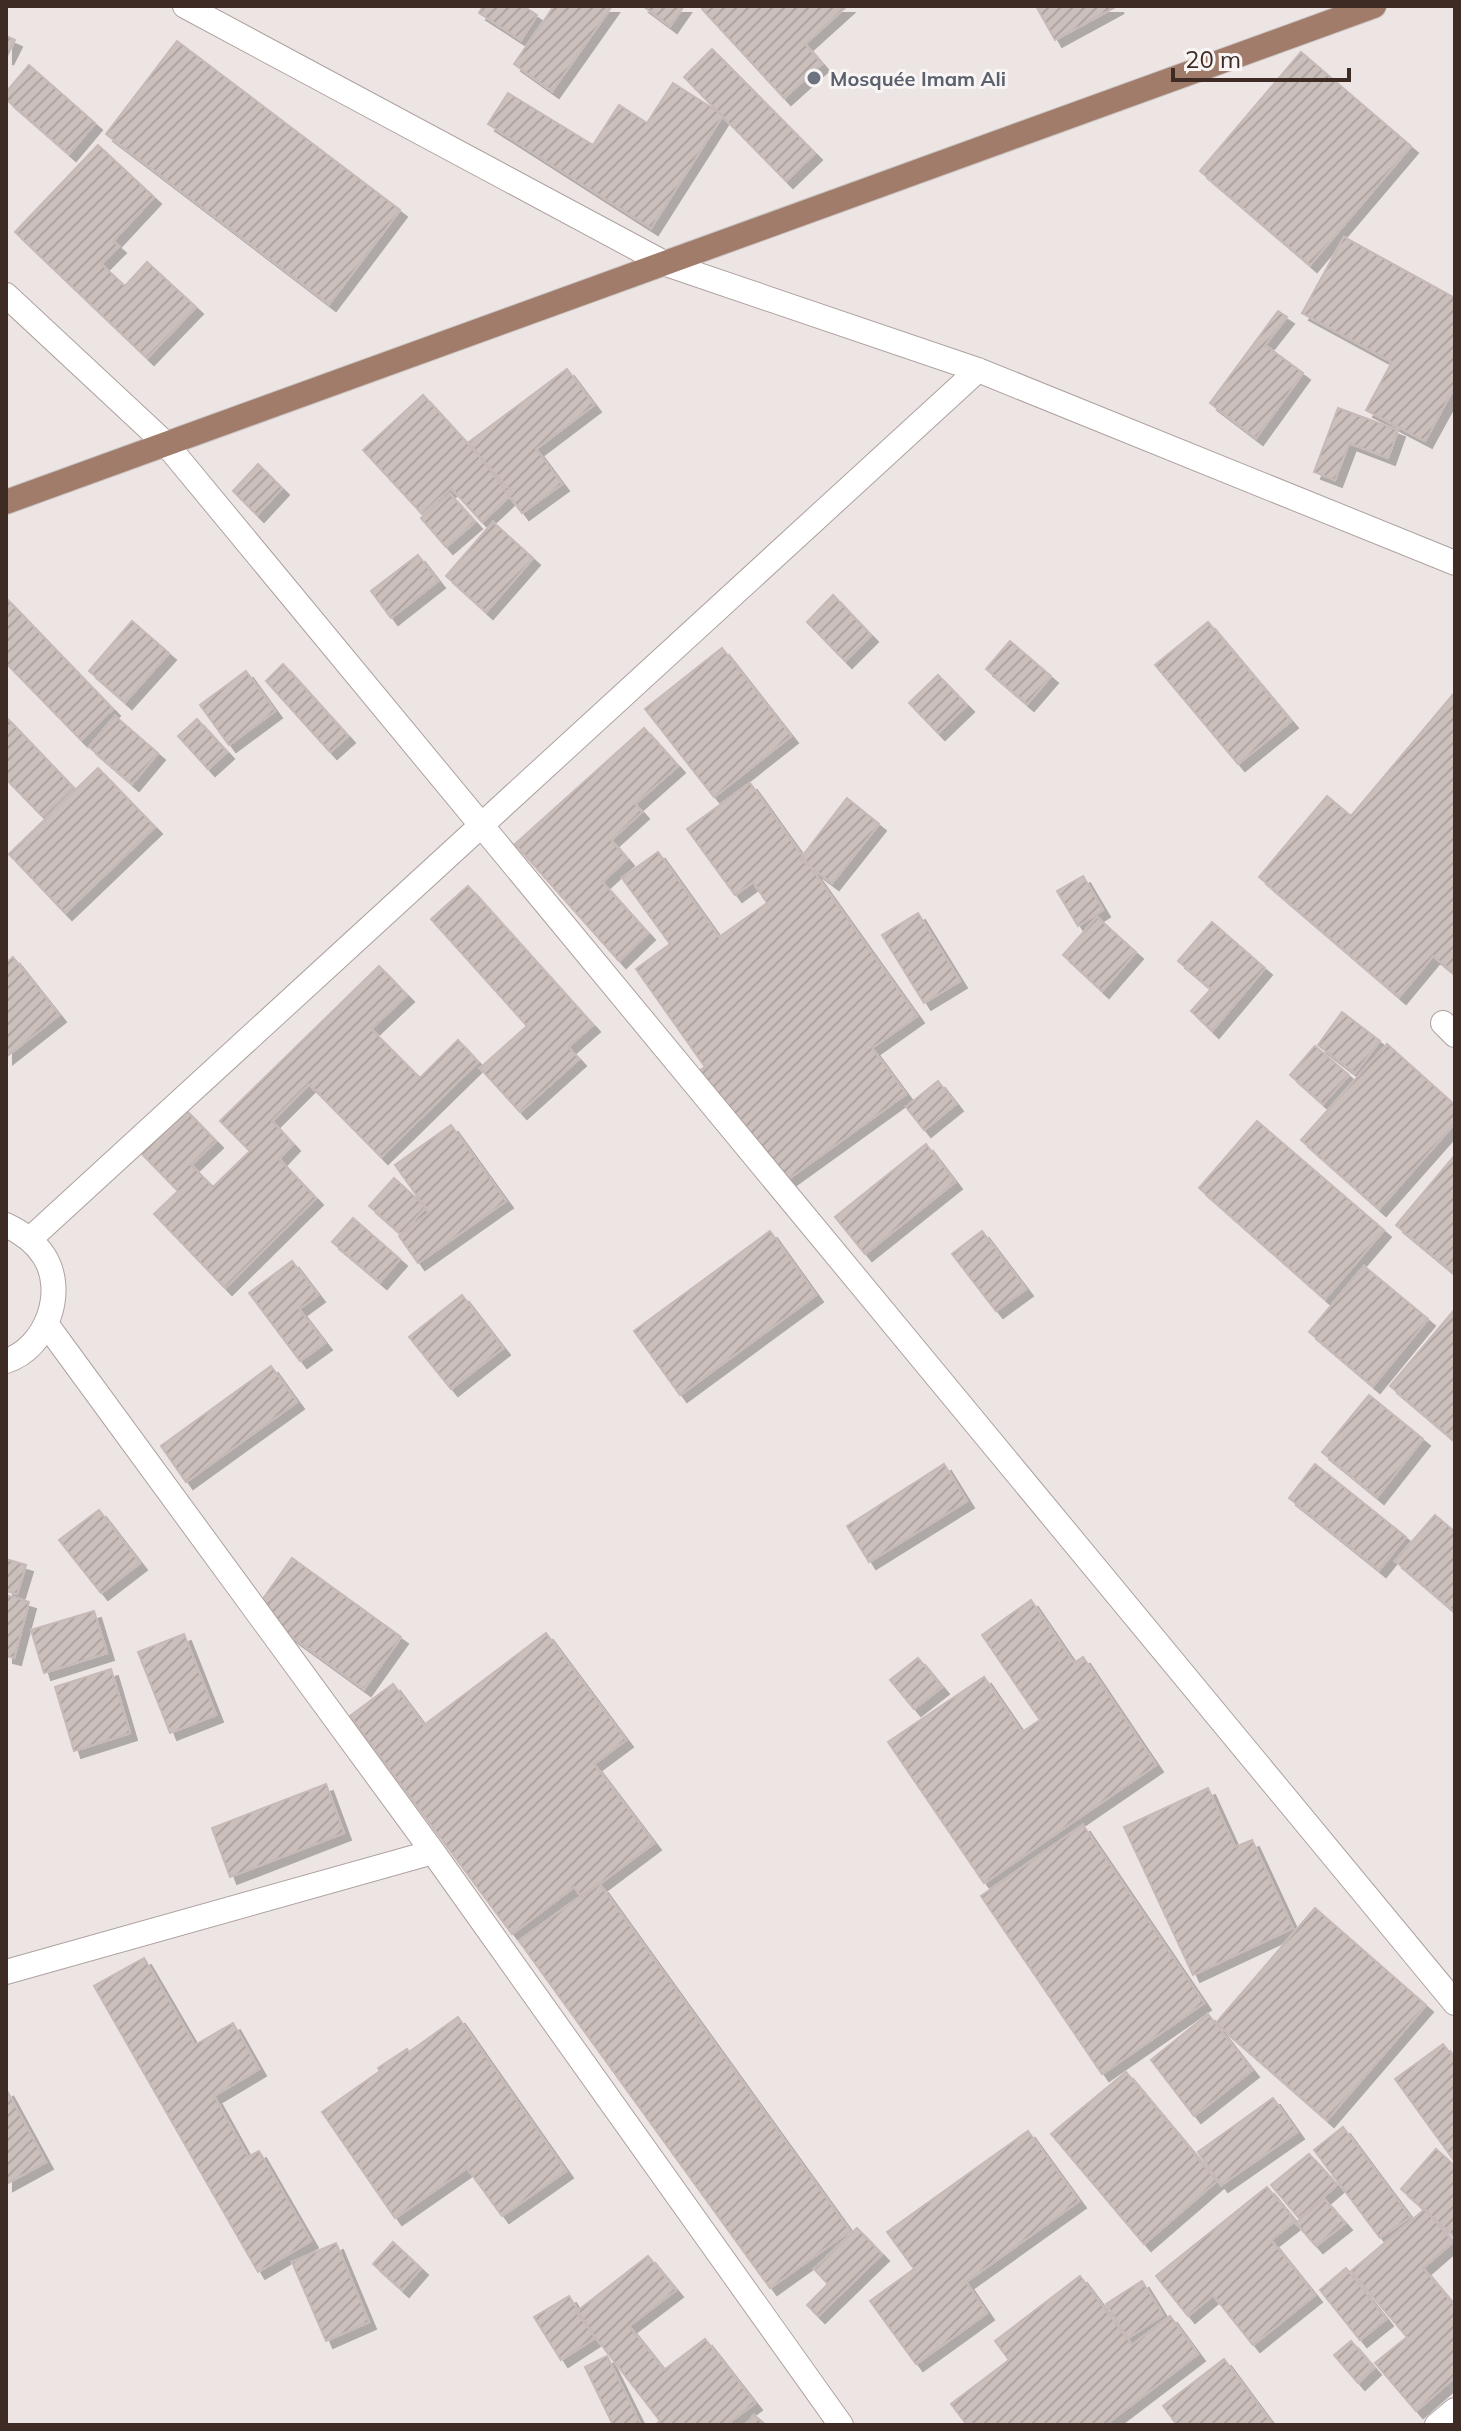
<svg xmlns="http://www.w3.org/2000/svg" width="1461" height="2431" font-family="Mulish,sans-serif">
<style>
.building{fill:url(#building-hatch);stroke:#c6b9b7;stroke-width:2;filter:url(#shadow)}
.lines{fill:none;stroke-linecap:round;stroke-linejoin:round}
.minor-casing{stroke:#aea29f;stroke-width:26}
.major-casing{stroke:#c9c4c2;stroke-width:26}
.minor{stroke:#fff;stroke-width:24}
.major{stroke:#a17c6a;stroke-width:24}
.worship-dot{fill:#6b7280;stroke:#f9f5f5;stroke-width:3}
.labels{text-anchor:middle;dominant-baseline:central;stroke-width:6;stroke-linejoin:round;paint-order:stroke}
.worship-label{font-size:20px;font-weight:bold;fill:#5b616d;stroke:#f9f5f5;text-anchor:start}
</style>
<defs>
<pattern id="building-hatch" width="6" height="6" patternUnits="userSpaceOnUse" patternTransform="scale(2)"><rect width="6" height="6" fill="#cbbfbc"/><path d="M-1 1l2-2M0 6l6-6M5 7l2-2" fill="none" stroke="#afa4a1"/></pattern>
<filter id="shadow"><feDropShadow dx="7" dy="7" stdDeviation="0" flood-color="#0004"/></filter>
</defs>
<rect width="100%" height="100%" fill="#ede5e4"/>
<path class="building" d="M 483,6 L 523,6 L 537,15 L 521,40 L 479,13 Z
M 554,6 L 612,6 L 552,91 L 514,64 Z
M 643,6 L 684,6 L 670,26 Z
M 705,6 L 847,6 L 805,44 L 822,64 L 784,98 L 702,9 Z
M 1036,6 L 1117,6 L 1055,40 Z
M 6,36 L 15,40 L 6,58 Z
M 177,41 L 400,210 L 329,304 L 106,134 Z
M 712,49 L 815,153 L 786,181 L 684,77 Z
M 1301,52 L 1411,146 L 1310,265 L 1200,171 Z
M 29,65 L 95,123 L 69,154 L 6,99 L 6,92 Z
M 673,83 L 723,115 L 651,228 L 488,124 L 508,93 L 593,145 L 619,105 L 647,123 Z
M 98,145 L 154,197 L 113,241 L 119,246 L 101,264 L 125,286 L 147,262 L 196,307 L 147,358 L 15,232 Z
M 1344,237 L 1455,298 L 1455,386 L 1425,441 L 1366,410 L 1392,362 L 1302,313 Z
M 1278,311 L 1287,317 L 1265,345 L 1303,373 L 1256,438 L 1210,403 Z
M 567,369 L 594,405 L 536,449 L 562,484 L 522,513 L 469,442 Z
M 423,395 L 513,493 L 482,522 L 451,488 L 422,514 L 363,450 Z
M 1338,408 L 1398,430 L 1388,458 L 1349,443 L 1335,480 L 1314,472 Z
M 258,464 L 282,488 L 257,515 L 233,491 Z
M 450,494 L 475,522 L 446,547 L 421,518 Z
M 493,522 L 533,558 L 486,612 L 446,576 Z
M 418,555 L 438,581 L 391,618 L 371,591 Z
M 833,595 L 871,635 L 845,661 L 807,622 Z
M 6,598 L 113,709 L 81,740 L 6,663 Z
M 132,621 L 169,653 L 125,702 L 89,671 Z
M 1208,622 L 1291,721 L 1238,764 L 1155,665 Z
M 1010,641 L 1051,676 L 1027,704 L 986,669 Z
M 722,648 L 791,736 L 714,797 L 645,709 Z
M 283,664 L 348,736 L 330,752 L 266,681 Z
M 246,671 L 275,711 L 229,745 L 200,705 Z
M 938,675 L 967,705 L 938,733 L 909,703 Z
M 1455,692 L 1455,974 L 1433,956 L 1399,997 L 1259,877 L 1327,796 L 1351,816 Z
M 115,716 L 158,753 L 132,784 L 89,747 Z
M 6,717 L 73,787 L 42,816 L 6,779 Z
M 197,719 L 227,752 L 208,769 L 178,736 Z
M 644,728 L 678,766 L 635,804 L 642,812 L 611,840 L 627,859 L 602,882 L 648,933 L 619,961 L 515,844 Z
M 98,768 L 155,827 L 65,913 L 9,854 Z
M 750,783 L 917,1016 L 872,1048 L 906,1094 L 777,1187 L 694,1074 L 705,1067 L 636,969 L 670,944 L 622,878 L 658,852 L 719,937 L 767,903 L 753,882 L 735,895 L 687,829 Z
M 847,798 L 879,824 L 832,883 L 800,859 Z
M 1083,876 L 1103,910 L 1078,926 L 1057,891 Z
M 468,886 L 593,1025 L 568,1047 L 579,1059 L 520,1112 L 480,1068 L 527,1026 L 431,919 Z
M 918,913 L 960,981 L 924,1003 L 882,935 Z
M 1097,917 L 1136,952 L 1102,991 L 1063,955 Z
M 1212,922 L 1265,968 L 1212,1031 L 1191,1011 L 1211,989 L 1178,961 Z
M 13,957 L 59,1015 L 6,1057 L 6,963 Z
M 379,966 L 407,995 L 371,1029 L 420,1078 L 458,1040 L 478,1062 L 381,1157 L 309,1084 L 272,1121 L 293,1144 L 279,1159 L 316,1198 L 225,1288 L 154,1214 L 178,1191 L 140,1152 L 184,1108 L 216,1141 L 191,1165 L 213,1187 L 250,1151 L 220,1121 Z
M 1342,1012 L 1380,1041 L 1355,1073 L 1318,1045 Z
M 1387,1044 L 1455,1105 L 1455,1123 L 1379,1209 L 1301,1140 Z
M 1315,1046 L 1349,1075 L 1323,1104 L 1290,1075 Z
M 938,1081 L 956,1104 L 924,1130 L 906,1107 Z
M 1257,1121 L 1384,1230 L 1325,1299 L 1199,1188 Z
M 451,1125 L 506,1201 L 418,1263 L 399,1236 L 429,1213 L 395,1165 Z
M 926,1144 L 955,1182 L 865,1254 L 835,1217 Z
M 1455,1155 L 1455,1274 L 1396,1225 Z
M 394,1178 L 426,1207 L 401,1234 L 369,1206 Z
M 353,1218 L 400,1259 L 380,1282 L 332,1242 Z
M 770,1231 L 816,1295 L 680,1395 L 634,1331 Z
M 982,1231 L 1026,1289 L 996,1311 L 952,1254 Z
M 292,1261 L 318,1295 L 299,1309 L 325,1343 L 300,1361 L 249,1293 Z
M 1364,1266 L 1428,1319 L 1373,1386 L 1309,1332 Z
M 462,1295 L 503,1348 L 451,1389 L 409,1337 Z
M 1455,1309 L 1455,1441 L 1390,1386 Z
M 271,1366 L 297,1402 L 186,1482 L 161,1446 Z
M 1369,1395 L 1423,1439 L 1377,1497 L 1322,1452 Z
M 944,1464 L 967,1501 L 869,1562 L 847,1526 Z
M 1315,1464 L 1406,1537 L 1379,1570 L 1289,1498 Z
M 99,1510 L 140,1563 L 101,1593 L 59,1540 Z
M 1435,1515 L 1455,1532 L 1455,1612 L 1395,1561 Z
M 292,1558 L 401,1637 L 364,1689 L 255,1610 Z
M 6,1559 L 26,1565 L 17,1594 L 6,1591 Z
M 6,1595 L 29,1602 L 14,1658 L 6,1656 Z
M 1031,1600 L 1074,1663 L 1083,1657 L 1156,1765 L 984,1883 L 888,1742 L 984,1677 L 1022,1732 L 1040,1720 L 982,1635 Z
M 94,1611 L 107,1653 L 44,1673 L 31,1630 Z
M 546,1633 L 626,1740 L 594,1764 L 654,1843 L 582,1897 L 574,1887 L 512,1934 L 350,1716 L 393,1684 L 424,1725 Z
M 184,1634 L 216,1715 L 170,1733 L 138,1652 Z
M 918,1658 L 942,1687 L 914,1709 L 890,1680 Z
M 111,1669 L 130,1733 L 74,1751 L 55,1687 Z
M 326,1784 L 344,1833 L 230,1877 L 212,1828 Z
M 1208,1788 L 1235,1847 L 1252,1840 L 1293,1928 L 1193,1975 L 1124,1827 Z
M 1083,1825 L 1204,2003 L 1102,2074 L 981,1896 Z
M 599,1883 L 850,2231 L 770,2288 L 519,1941 Z
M 1315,1908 L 1426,2005 L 1327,2120 L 1216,2023 Z
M 144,1958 L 195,2045 L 233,2023 L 259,2069 L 214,2096 L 248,2157 L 259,2151 L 311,2241 L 258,2272 L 94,1986 Z
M 1208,2014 L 1252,2070 L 1194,2116 L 1151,2060 Z
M 458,2017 L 566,2171 L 502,2216 L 467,2168 L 395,2218 L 322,2112 L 380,2071 L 378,2068 L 407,2049 L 409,2052 Z
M 1443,2044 L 1455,2059 L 1455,2162 L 1395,2079 Z
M 1126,2072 L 1217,2181 L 1144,2244 L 1051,2134 Z
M 6,2089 L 46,2162 L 6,2184 Z
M 1273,2098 L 1297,2132 L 1221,2185 L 1198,2152 Z
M 1343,2127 L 1410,2217 L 1380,2238 L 1314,2150 Z
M 1028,2131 L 1079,2201 L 966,2282 L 987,2313 L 916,2364 L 870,2301 L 914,2269 L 887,2232 Z
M 1436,2149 L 1455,2166 L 1455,2237 L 1401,2189 Z
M 1309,2154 L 1337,2185 L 1299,2218 L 1271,2185 Z
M 1267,2187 L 1295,2221 L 1271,2240 L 1315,2295 L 1253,2345 L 1213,2295 L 1188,2316 L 1156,2276 Z
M 1324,2199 L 1345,2223 L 1316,2246 L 1296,2223 Z
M 1425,2209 L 1453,2242 L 1423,2268 L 1455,2306 L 1455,2377 L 1416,2411 L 1375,2363 L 1407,2337 L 1351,2271 Z
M 857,2228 L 882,2254 L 818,2316 L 807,2305 L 828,2284 L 814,2269 Z
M 393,2242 L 421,2268 L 402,2290 L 373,2264 Z
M 336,2243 L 369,2322 L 326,2341 L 292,2262 Z
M 648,2256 L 676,2290 L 629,2326 L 664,2370 L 705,2339 L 755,2403 L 726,2425 L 655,2425 L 660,2421 L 576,2312 Z
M 1346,2268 L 1386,2319 L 1360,2340 L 1320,2290 Z
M 1080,2276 L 1132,2345 L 1170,2316 L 1198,2354 L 1105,2425 L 967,2425 L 951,2404 L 1009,2360 L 995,2341 Z
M 1142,2281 L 1163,2315 L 1128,2338 L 1106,2304 Z
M 569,2296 L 595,2338 L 561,2360 L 534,2317 Z
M 1351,2341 L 1374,2368 L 1358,2383 L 1334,2355 Z
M 607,2356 L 641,2425 L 613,2425 L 585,2367 Z
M 1224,2359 L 1273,2425 L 1177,2425 L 1163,2406 Z
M 754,2415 L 766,2425 L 745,2425 Z"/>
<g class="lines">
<g class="minor-casing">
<path id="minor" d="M 185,6 L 666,264 L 978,370 L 1455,563
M 6,295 L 167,445 L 1455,2003
M 1443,1023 L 1455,1035
M 6,1225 C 21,1232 35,1242 44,1256 C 67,1292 46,1348 6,1361
M 30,1239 L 978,370
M 47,1325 L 433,1852 L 841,2425
M 6,1972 L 433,1852
M 1437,2425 L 1455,2410"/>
</g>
<g class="major-casing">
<path id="major" d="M 6,502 L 1374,6"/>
</g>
<use href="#minor" class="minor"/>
<use href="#major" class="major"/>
</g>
<circle class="worship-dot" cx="814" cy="78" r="8"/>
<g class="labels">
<g class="worship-label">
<text x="830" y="78">Mosquée Imam Ali</text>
</g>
</g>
<rect width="1461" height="2431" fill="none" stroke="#3e2c24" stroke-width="16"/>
<path d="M1173 68v12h176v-12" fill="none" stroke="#3e2c24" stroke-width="4"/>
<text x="1185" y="68" font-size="24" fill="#3e2c24" stroke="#f9f5f5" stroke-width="6" paint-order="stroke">20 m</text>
</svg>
